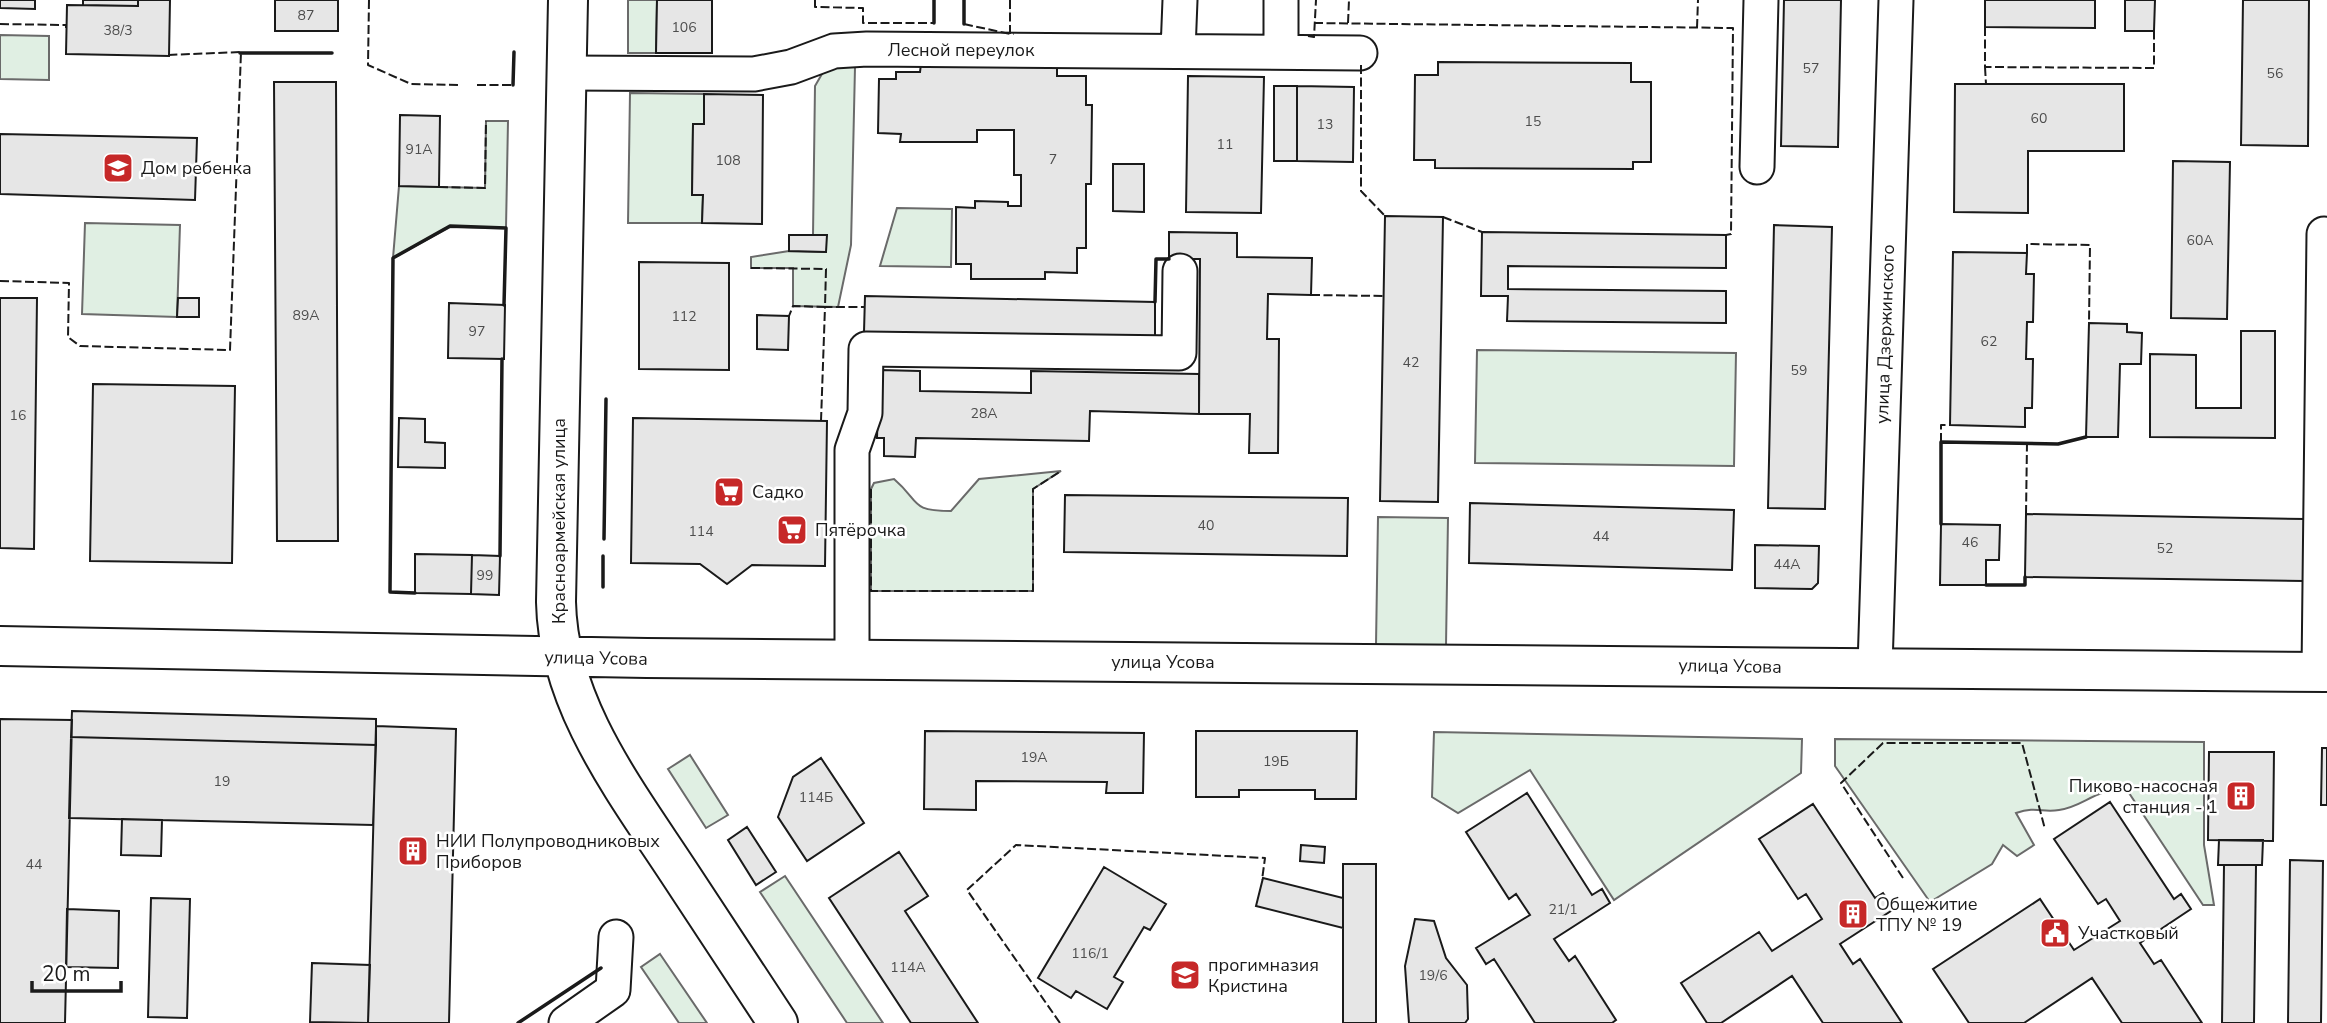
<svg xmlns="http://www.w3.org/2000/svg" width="2327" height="1023" font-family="'Nunito Sans',sans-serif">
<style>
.green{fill:#e0efe3;stroke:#6a6a6a;stroke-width:2}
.building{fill:#e6e6e6;stroke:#1a1a1a;stroke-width:2}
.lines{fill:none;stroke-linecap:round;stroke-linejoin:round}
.minor-casing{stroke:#1a1a1a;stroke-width:37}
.major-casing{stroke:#1a1a1a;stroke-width:42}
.minor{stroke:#fff;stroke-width:33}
.major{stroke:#fff;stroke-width:38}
.fence{stroke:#1a1a1a;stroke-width:2;stroke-dasharray:9 3.5;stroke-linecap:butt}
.wall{stroke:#1a1a1a;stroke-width:3.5}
.labels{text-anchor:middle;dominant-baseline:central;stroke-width:5;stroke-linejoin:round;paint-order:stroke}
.number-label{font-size:14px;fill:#4d4d4d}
.street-label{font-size:18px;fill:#1a1a1a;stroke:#fff}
.poi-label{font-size:18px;fill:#1a1a1a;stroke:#fff;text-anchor:start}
</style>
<rect width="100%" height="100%" fill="#fff"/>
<path class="green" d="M 628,0 L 657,0 L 656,53 L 628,53 Z
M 0,35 L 49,36 L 49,80 L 0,79 Z
M 826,67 L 855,67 L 851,245 L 838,307 L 793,306 L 793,268 L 751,268 L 751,257 L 789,251 L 826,252 L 826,236 L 813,235 L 815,86 Z
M 630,93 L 704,94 L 704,124 L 693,125 L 692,195 L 703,195 L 702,223 L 628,223 Z
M 486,121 L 508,121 L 506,228 L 450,227 L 393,258 L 399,186 L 485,188 Z
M 897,208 L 952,209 L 951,267 L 880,266 Z
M 85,223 L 180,225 L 177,317 L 82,314 Z
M 1477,350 L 1736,353 L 1734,466 L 1475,463 Z
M 1061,471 L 1033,489 L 1033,591 L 871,591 L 871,489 L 874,483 L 894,479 C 921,502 909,511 951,511 L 979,479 Z
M 1378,517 L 1448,518 L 1446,645 L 1376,645 Z
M 1434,732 L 1802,739 L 1801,773 L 1614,900 L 1530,770 L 1458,813 L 1432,797 Z
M 1835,739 L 2204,742 L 2204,845 L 2214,905 L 2203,905 L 2127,790 C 2094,788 2086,806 2059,810 C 2042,813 2037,806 2016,813 L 2034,845 L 2017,856 L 2003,845 L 1992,864 L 1930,902 L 1835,766 Z
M 690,755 L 728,815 L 706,828 L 668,769 Z
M 785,876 L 883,1023 L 847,1023 L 760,892 Z
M 660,954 L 707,1023 L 679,1023 L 641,967 Z"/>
<path class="building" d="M 0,0 L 35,0 L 35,9 L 0,8 Z
M 83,0 L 138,0 L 138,6 L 83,5 Z
M 138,0 L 170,0 L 169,56 L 66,54 L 67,5 L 138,6 Z
M 275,0 L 338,0 L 338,31 L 275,31 Z
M 657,0 L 712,0 L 712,53 L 656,53 Z
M 1784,0 L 1841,0 L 1838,147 L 1781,146 Z
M 1985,0 L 2095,0 L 2095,28 L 1985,27 Z
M 2125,0 L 2155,0 L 2154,31 L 2125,31 Z
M 2243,0 L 2309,0 L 2308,146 L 2241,145 Z
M 1438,62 L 1631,63 L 1631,82 L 1651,82 L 1651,162 L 1633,162 L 1633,169 L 1435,168 L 1435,160 L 1414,160 L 1415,75 L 1438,75 Z
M 921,64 L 1057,65 L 1057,76 L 1086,76 L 1086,105 L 1092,105 L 1091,184 L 1086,184 L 1086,248 L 1077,248 L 1077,273 L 1045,272 L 1045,279 L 971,279 L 971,264 L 956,264 L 956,207 L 975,208 L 975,201 L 1008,202 L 1008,206 L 1021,206 L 1021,175 L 1014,175 L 1014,130 L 977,130 L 977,142 L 900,142 L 901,134 L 878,133 L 879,79 L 896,79 L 896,72 L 920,72 Z
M 1188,76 L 1264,77 L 1261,213 L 1186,212 Z
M 274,82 L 336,82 L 338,541 L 277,541 Z
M 1955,84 L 2124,84 L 2124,151 L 2028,151 L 2028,213 L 1954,212 Z
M 1274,86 L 1297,86 L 1297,161 L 1274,161 Z
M 1297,86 L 1354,87 L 1353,162 L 1297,161 Z
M 704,94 L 763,95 L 762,224 L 702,223 L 703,195 L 692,195 L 693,124 L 704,124 Z
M 400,115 L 440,116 L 439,187 L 399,186 Z
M 0,134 L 197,138 L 195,200 L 0,194 Z
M 2173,161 L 2230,162 L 2227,319 L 2171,318 Z
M 1113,164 L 1144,164 L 1144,212 L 1113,211 Z
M 1385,216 L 1443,217 L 1438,502 L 1380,501 Z
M 1774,225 L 1832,227 L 1825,509 L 1768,508 Z
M 1169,232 L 1237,233 L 1237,257 L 1312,258 L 1311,295 L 1268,294 L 1267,339 L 1279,339 L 1278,453 L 1249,453 L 1250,414 L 1199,414 L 1200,259 L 1169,259 Z
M 1482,232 L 1726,235 L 1726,268 L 1508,266 L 1508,289 L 1726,291 L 1726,323 L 1507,321 L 1508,296 L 1481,296 Z
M 789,235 L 827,235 L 826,252 L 789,251 Z
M 1953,252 L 2027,253 L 2026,274 L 2034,274 L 2033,322 L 2027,322 L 2026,359 L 2033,359 L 2032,408 L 2025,408 L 2025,427 L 1950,425 Z
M 639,262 L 729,263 L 729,370 L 639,369 Z
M 865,296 L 1155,302 L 1155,337 L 864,332 Z
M 0,298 L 37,298 L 34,549 L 0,548 Z
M 178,298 L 199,298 L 199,317 L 177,317 Z
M 449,303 L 505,305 L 504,359 L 448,358 Z
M 757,315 L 789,316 L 788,350 L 757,349 Z
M 2089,323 L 2127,324 L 2127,332 L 2142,333 L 2141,364 L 2120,364 L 2118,437 L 2086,437 Z
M 2241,331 L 2275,331 L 2275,438 L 2150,437 L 2150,354 L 2196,355 L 2196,408 L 2241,408 Z
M 879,370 L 920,371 L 920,391 L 1031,393 L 1031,371 L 1199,374 L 1199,414 L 1090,411 L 1089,441 L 916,438 L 915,457 L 884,456 L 884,438 L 877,438 Z
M 93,384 L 235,386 L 232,563 L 90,561 Z
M 399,418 L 425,419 L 425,442 L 445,443 L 445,468 L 398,467 Z
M 633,418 L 827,421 L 825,566 L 752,565 L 727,584 L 700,564 L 631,563 Z
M 1065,495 L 1348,498 L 1347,556 L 1064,552 Z
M 1470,503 L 1734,510 L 1732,570 L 1469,563 Z
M 2026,514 L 2305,519 L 2304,581 L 2025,577 Z
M 1941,524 L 2000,525 L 1999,560 L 1986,560 L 1986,585 L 1940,585 Z
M 1755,545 L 1819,546 L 1818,583 L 1812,589 L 1755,588 Z
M 415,554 L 472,555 L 471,594 L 415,593 Z
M 472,555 L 500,556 L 499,595 L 471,594 Z
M 72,711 L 376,719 L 376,745 L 71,737 Z
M 0,719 L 72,720 L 65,1023 L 0,1023 Z
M 376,726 L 456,729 L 449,1023 L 368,1023 Z
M 925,731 L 1144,733 L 1143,793 L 1106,793 L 1107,782 L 976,781 L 976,810 L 924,809 Z
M 1196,731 L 1357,731 L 1356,799 L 1315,799 L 1315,790 L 1239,790 L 1239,797 L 1196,797 Z
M 71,737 L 376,745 L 373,825 L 69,818 Z
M 2322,748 L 2327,748 L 2327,805 L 2321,805 Z
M 2209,752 L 2274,752 L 2273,841 L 2208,840 Z
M 821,758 L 864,823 L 807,861 L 778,817 L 793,777 Z
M 1527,793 L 1592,895 L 1602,889 L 1610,903 L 1554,939 L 1569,961 L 1575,956 L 1616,1020 L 1612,1023 L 1535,1023 L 1494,959 L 1486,964 L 1476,948 L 1530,915 L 1516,894 L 1509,899 L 1466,832 Z
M 2110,802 L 2174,899 L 2181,894 L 2191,909 L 2140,943 L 2154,964 L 2161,960 L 2202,1023 L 2122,1023 L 2092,978 L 2024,1023 L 1969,1023 L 1933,969 L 2040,899 L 2074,950 L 2120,921 L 2106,899 L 2098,904 L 2054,839 Z
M 1813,804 L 1875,898 L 1883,893 L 1894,909 L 1840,944 L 1853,964 L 1860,959 L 1902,1023 L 1823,1023 L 1792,976 L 1721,1023 L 1707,1023 L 1681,983 L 1759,932 L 1772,951 L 1822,919 L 1806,894 L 1798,899 L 1759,839 Z
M 122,819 L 162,820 L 161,856 L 121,855 Z
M 747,827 L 776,872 L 756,885 L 728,840 Z
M 2219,840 L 2263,840 L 2262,865 L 2218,865 Z
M 1301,845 L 1325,847 L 1324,863 L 1300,861 Z
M 899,852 L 928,896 L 905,911 L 978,1023 L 911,1023 L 829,898 Z
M 2290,860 L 2323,861 L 2321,1023 L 2288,1023 Z
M 1343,864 L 1376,864 L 1376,1023 L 1343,1023 Z
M 2224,865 L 2256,865 L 2254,1023 L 2222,1023 Z
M 1104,867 L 1166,904 L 1150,930 L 1144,927 L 1114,977 L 1123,982 L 1107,1009 L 1076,991 L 1071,998 L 1038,978 Z
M 1263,878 L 1343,898 L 1343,928 L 1256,906 Z
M 151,898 L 190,899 L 187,1018 L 148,1017 Z
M 67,909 L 119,911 L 118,968 L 66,967 Z
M 1415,919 L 1434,921 L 1446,958 L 1467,985 L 1468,1019 L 1465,1023 L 1409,1023 L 1405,966 Z
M 312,963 L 370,965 L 368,1023 L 310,1022 Z"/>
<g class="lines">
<g class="minor-casing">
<path id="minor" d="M 1178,51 L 1180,0
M 1281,52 L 1281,0
M 566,73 L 754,74 L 791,67 L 834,51 L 867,49 L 1360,53
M 1757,167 L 1761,0
M 852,660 L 852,450 L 865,413 L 866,349 L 1179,353 L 1180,271
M 1875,667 L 1896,0
M 2319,672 L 2324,234
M 566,1023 L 613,990 L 616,937"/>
</g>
<g class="major-casing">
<path id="major" d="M 568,0 L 556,602 C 558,703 624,789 678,871 C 711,921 744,972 778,1023
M 0,646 L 647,658 L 2327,672"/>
</g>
<use href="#minor" class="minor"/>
<use href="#major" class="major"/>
<path class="fence" d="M 369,0 L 368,65 L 411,84 L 460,85
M 815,0 L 815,7 L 863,8 L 863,23 L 934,23
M 1010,0 L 1010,34 L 1014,34
M 1314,23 L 1733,28 L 1731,234 L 1726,235
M 1348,23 L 1349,0
M 0,24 L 66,25 L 66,28
M 964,24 L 1010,34
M 1985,27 L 1985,67 L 2154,68 L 2154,31
M 1697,28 L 1698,0
M 1308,36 L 1314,37 L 1316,0
M 1361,65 L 1361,191 L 1385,216
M 1985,67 L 1986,84
M 477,85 L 513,85
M 439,187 L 485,188 L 486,121
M 1443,217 L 1482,232
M 2027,253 L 2027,244 L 2090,245 L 2089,323
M 751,268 L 826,269 L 825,307 L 793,306 L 789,316
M 0,281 L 69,283 L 68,337 L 80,346 L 230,350 L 241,52 L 166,55
M 1311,295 L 1384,296
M 821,421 L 825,307 L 865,307
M 1941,442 L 1941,425 L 1950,425
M 871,489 L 871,591 L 1033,591 L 1033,489 L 1061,471
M 2026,514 L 2027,443
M 1903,878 L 1841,783 L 1883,743 L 2022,743 L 2045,829
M 1060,1023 L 967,890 L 1016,845 L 1265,858 L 1262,880"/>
<path class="wall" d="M 934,23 L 934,0
M 964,24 L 964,0
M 240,53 L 332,53
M 513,85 L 514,52
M 1155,302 L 1156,259 L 1169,259
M 1941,524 L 1941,442 L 2058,444 L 2086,437
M 604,539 L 606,399
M 500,556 L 502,359
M 1986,585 L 2025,585 L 2025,577
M 603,587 L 603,556
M 415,593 L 390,592 L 393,258 L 450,226 L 506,228 L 504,305
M 518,1023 L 601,968"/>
</g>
<defs>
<g id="school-square" transform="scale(1.575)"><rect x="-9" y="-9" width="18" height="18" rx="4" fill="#c62828" stroke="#fff"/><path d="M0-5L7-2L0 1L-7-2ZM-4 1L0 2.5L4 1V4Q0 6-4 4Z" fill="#fff"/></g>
<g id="supermarket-square" transform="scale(1.575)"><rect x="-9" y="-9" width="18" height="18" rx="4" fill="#c62828" stroke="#fff"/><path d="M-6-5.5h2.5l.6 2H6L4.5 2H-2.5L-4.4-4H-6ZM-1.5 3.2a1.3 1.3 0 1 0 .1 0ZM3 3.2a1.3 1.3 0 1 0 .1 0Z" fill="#fff"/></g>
<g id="building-square" transform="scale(1.575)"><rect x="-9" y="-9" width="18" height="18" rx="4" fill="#c62828" stroke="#fff"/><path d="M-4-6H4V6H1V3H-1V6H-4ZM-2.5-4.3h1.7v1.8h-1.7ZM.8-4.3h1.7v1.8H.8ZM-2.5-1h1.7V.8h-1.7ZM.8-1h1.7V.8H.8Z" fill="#fff"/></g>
<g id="civic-square" transform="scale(1.575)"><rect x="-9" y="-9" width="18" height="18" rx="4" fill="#c62828" stroke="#fff"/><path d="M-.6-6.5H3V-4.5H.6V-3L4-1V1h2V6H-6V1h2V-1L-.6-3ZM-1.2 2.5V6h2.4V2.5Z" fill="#fff"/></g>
</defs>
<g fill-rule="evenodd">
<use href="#school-square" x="118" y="168"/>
<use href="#supermarket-square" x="729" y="492"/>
<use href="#supermarket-square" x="792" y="530"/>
<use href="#building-square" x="2241" y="796"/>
<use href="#building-square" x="413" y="851"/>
<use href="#building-square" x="1853" y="914"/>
<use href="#civic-square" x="2055" y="933"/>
<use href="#school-square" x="1185" y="975"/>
</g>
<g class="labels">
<g class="number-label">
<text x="306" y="15">87</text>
<text x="684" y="27">106</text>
<text x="118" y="30">38/3</text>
<text x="1811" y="68">57</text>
<text x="2275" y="73">56</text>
<text x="2039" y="118">60</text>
<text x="1533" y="121">15</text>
<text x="1325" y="124">13</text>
<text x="1225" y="144">11</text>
<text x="419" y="149">91А</text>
<text x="1053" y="159">7</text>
<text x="728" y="160">108</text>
<text x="2200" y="240">60А</text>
<text x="306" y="315">89А</text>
<text x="684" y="316">112</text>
<text x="477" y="331">97</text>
<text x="1989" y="341">62</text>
<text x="1411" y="362">42</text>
<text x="1799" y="370">59</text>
<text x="984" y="413">28А</text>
<text x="18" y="415">16</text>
<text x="1206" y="525">40</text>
<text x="701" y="531">114</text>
<text x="1601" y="536">44</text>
<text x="1970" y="542">46</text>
<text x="2165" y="548">52</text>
<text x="1787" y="564">44А</text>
<text x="485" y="575">99</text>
<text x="1034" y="757">19А</text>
<text x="1276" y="761">19Б</text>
<text x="222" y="781">19</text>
<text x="816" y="797">114Б</text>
<text x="34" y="864">44</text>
<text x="1563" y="909">21/1</text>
<text x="1090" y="953">116/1</text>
<text x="908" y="967">114А</text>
<text x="1433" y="975">19/6</text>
</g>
<g class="street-label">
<text x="961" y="50">Лесной переулок</text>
<text transform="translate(1885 334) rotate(-88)">улица Дзержинского</text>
<text transform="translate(559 521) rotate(-90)">Красноармейская улица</text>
<text transform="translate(596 658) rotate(1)">улица Усова</text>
<text x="1163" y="662">улица Усова</text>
<text transform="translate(1730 666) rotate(1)">улица Усова</text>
</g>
<g class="poi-label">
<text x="141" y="168">Дом ребенка</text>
<text x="752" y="492">Садко</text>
<text x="815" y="530">Пятёрочка</text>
<text x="2218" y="786" text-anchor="end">Пиково-насосная<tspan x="2218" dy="21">станция - 1</tspan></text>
<text x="436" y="841">НИИ Полупроводниковых<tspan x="436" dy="21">Приборов</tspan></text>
<text x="1876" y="904">Общежитие<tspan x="1876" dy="21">ТПУ № 19</tspan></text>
<text x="2078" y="933">Участковый</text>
<text x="1208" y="965">прогимназия<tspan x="1208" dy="21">Кристина</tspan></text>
</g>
</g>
<path d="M32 981v10h89v-10" fill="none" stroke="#1a1a1a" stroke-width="3.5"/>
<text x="42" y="981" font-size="21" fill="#1a1a1a" stroke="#ffffff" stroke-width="5" paint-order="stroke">20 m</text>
</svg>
